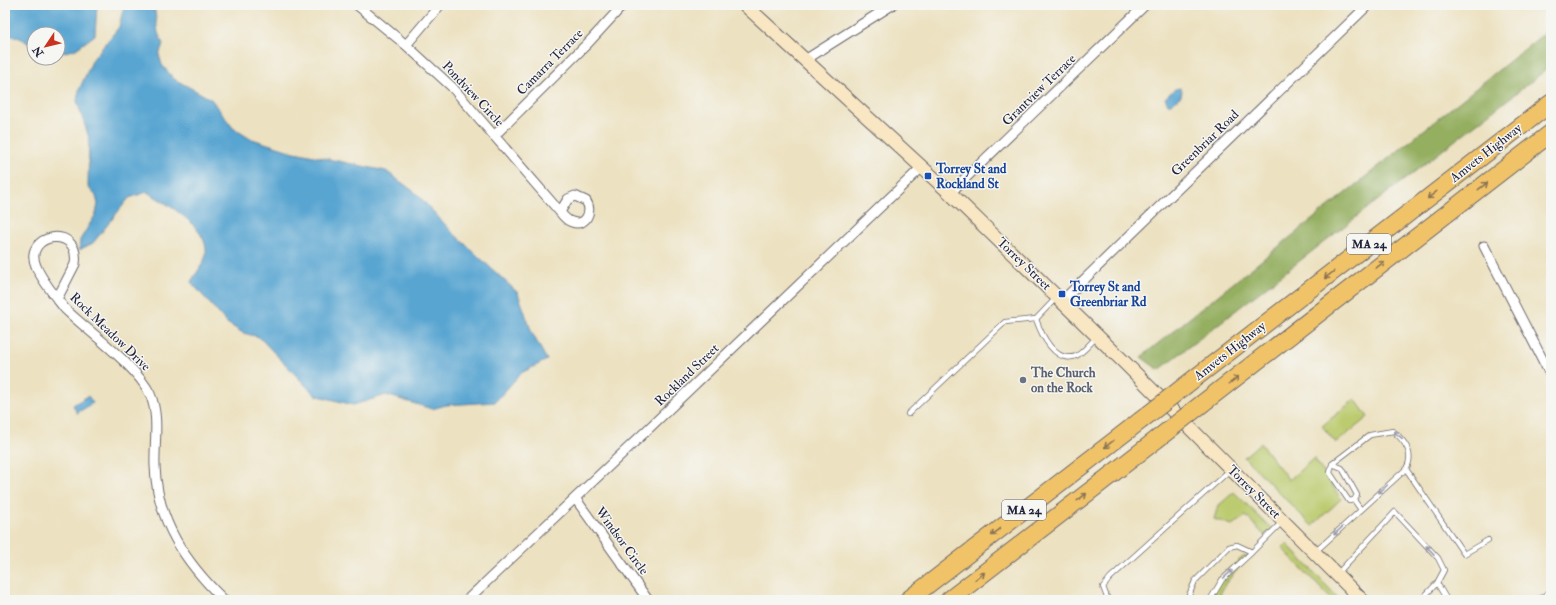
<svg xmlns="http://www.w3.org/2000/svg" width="1556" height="605" font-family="'IM FELL Double Pica',serif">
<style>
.green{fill:#bbcb6e;stroke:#6e7654}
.forest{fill:#94af61;stroke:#5b684e}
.water{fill:#59a5d1;stroke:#3e6486}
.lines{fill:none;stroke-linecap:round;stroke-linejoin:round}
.service-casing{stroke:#69656a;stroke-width:6}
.minor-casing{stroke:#69656a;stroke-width:11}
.tertiary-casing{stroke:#69656a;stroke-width:13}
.secondary-casing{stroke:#69656a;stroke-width:15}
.motorway-casing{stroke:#69656a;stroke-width:19}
.service{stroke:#fff;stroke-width:4.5}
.minor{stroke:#fff;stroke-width:9}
.tertiary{stroke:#fff;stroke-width:11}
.secondary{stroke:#f9e7c3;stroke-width:13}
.motorway{stroke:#f1c369;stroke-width:17}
.motorway-bridge-casing{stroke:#69656a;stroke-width:19;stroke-linecap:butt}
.motorway-bridge{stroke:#f1c369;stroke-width:17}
.oneway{stroke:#8a7252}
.oneway2{stroke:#9c9ca7}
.transit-dot{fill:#1a4fb4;stroke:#f6f6f2;stroke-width:1.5}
.worship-dot{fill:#6b7280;stroke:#f6f6f2;stroke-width:1.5}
.labels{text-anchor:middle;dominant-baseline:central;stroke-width:3;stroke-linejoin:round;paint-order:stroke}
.shield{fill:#f6f6f2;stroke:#626272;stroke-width:1}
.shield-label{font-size:12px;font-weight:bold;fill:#22223b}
.street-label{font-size:13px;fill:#22223b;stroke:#f6f6f2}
.transit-label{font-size:13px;font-weight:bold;fill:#164399;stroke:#f6f6f2;text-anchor:start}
.worship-label{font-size:13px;font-weight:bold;fill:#5b616d;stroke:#f6f6f2;text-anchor:start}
</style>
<rect width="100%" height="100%" fill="#f6f6f2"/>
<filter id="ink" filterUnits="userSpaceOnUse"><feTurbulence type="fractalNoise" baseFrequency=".025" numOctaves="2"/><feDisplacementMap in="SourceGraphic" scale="8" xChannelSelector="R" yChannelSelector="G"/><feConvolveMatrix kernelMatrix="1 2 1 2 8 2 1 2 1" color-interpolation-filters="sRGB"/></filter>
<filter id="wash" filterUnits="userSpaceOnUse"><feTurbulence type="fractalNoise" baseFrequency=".012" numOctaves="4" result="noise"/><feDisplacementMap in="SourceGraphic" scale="16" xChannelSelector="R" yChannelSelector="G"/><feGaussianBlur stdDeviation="0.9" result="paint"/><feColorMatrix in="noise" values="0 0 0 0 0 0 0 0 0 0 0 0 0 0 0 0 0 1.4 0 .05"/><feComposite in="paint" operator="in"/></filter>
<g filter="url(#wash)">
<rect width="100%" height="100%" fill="#ece1c0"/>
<path class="green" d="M 1355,399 L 1368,417 L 1336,443 L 1322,426 Z
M 1260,443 L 1289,480 L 1314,458 L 1341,499 L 1312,526 L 1244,457 Z
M 1234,492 L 1274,531 L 1264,535 L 1246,516 L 1232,525 L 1214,519 L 1218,506 Z
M 1287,544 L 1339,599 L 1338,600 L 1332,600 L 1282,548 Z
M 1243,557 L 1248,557 L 1225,584 L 1217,600 L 1207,600 L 1220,577 Z"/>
<path class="forest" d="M 1551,28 L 1551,66 L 1159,370 L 1141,357 Z"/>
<path class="water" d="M 5,5 L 97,5 L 95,35 L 76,49 L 58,54 L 58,34 L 34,34 L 34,47 L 20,38 L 5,34 Z
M 124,5 L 154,5 L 158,33 L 163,44 L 159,55 L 162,65 L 174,79 L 211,99 L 233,128 L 249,138 L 290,151 L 386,171 L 416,193 L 452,232 L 518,293 L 532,333 L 547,360 L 521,373 L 495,402 L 446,405 L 432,409 L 386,395 L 353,405 L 315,395 L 259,337 L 243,333 L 227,323 L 191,282 C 195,274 205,263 206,254 C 209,227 167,204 147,192 L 129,198 L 93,243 L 79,250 L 80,240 L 96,214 L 98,204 L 96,196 L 88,187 L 89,138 L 77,101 L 79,90 L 93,59 L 119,27 Z
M 1180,88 L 1182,91 L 1181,96 L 1171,104 L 1168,104 L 1165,98 L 1175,89 Z
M 88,396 L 93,403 L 77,413 L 73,405 Z"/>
</g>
<g filter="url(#ink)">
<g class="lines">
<g class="service-casing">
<path id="service" d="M 1056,298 L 1036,319 C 1041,334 1055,364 1076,356 C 1083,353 1091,342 1097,337
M 908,414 L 1005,322 L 1036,319
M 1332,464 L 1342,468 L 1357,495 L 1354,500
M 1406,469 L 1464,554 L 1488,540
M 1354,500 L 1361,510
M 1315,552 L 1406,469 C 1415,454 1405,441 1393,431 L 1370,435 L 1332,464 L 1330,473 L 1349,501 L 1354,500
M 1338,573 L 1395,512 L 1438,558 L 1444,570 L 1437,583 L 1421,600
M 1437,583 L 1447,600
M 1108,600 L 1103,587 L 1110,578 L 1230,470
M 1187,600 L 1195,581 L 1229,547 L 1237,545 L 1252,552 L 1282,522
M 1210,600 L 1222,580 L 1252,552"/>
</g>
<g class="minor-casing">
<path id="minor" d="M 357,5 L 406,45 L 452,87 L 560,212
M 406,45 L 440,5
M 805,60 L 892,5
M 494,136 L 589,42 L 623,5
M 950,193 L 1145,5
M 575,196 L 586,201 C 593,211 586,227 572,222 C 567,221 563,216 560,212 L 568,199 Z
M 1484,246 L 1551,376
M 57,299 L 75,264 C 81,223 22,234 36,266 C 42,281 55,296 65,309 C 89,332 137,366 150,394 C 160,416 154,444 155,466 C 157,522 186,563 224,600
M 1062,301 L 1368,5
M 575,498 L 648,600
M 467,600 L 644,433 L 922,167"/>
</g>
<g class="tertiary-casing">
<path id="tertiary" d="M 1544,600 L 1551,595"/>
</g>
<g class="secondary-casing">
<path id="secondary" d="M 745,5 L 950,193 L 1124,362 L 1362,600"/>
</g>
<g class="motorway-casing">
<path id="motorway" d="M 1186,385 L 1551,103
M 1203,403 L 1551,133
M 908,600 L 1140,421
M 949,600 L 1156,440"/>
</g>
<use href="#service" class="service"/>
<use href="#minor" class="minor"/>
<use href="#tertiary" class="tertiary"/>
<use href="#secondary" class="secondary"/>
<use href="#motorway" class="motorway"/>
<g class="motorway-bridge-casing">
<path id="motorway-bridge" d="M 1140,421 L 1186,385
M 1156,440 L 1203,403"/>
</g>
<use href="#motorway-bridge" class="motorway-bridge"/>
</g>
<defs><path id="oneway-shaft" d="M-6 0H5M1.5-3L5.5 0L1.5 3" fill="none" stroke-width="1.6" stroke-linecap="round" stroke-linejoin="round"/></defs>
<g class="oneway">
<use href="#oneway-shaft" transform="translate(1483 186) rotate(-38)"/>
<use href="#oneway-shaft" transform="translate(1432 195) rotate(142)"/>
<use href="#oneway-shaft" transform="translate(1380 265) rotate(-38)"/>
<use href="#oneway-shaft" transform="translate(1329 275) rotate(142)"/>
<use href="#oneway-shaft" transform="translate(1234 380) rotate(-38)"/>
<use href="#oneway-shaft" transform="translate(1109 444) rotate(142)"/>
<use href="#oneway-shaft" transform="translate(1082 497) rotate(-38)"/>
<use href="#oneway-shaft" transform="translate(996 532) rotate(142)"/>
<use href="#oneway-shaft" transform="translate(980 576) rotate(-38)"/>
</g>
<g class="oneway2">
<use href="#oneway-shaft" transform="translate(1398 435) rotate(-140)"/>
<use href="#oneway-shaft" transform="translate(1383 489) rotate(138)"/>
<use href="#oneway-shaft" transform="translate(1338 531) rotate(137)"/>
<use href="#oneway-shaft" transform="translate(1430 550) rotate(-133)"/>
<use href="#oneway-shaft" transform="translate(1228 574) rotate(-43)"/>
</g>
</g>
<g class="transit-dot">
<rect x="924" y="172" width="8" height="8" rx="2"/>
<rect x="1058" y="290" width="8" height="8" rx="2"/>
</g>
<circle class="worship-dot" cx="1023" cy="380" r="4"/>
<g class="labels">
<g class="shield">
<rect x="1347" y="234" width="44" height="20" rx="3"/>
<rect x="1002" y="500" width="44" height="20" rx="3"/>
</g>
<g class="shield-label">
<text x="1369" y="244">MA 24</text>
<text x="1024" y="510">MA 24</text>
</g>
<g class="street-label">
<text transform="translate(550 62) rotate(-45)">Camarra Terrace</text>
<text transform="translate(1039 90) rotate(-44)">Grantview Terrace</text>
<text transform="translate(473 94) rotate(47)">Pondview Circle</text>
<text transform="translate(1205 143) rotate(-44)">Greenbriar Road</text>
<text transform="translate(1486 153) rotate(-38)">Amvets Highway</text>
<text transform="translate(1024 264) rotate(44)">Torrey Street</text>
<text transform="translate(110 332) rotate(44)">Rock Meadow Drive</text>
<text transform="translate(1230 351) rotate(-38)">Amvets Highway</text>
<text transform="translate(687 375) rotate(-44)">Rockland Street</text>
<text transform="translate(1254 492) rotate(45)">Torrey Street</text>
<text transform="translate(622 541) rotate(54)">Windsor Circle</text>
</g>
<g class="transit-label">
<text x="936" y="169">Torrey St and<tspan x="936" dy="15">Rockland St</tspan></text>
<text x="1070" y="287">Torrey St and<tspan x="1070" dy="15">Greenbriar Rd</tspan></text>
</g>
<g class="worship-label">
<text x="1031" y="373">The Church<tspan x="1031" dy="15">on the Rock</tspan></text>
</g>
</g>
<rect width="1556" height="605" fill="none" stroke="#f6f6f2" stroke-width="20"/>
<g transform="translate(46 46) rotate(235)"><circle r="19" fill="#f6f6f2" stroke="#a1a1a9"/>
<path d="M0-3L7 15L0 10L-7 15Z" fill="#c8321e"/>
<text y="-6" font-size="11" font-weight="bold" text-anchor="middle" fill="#22223b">N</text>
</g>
</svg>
